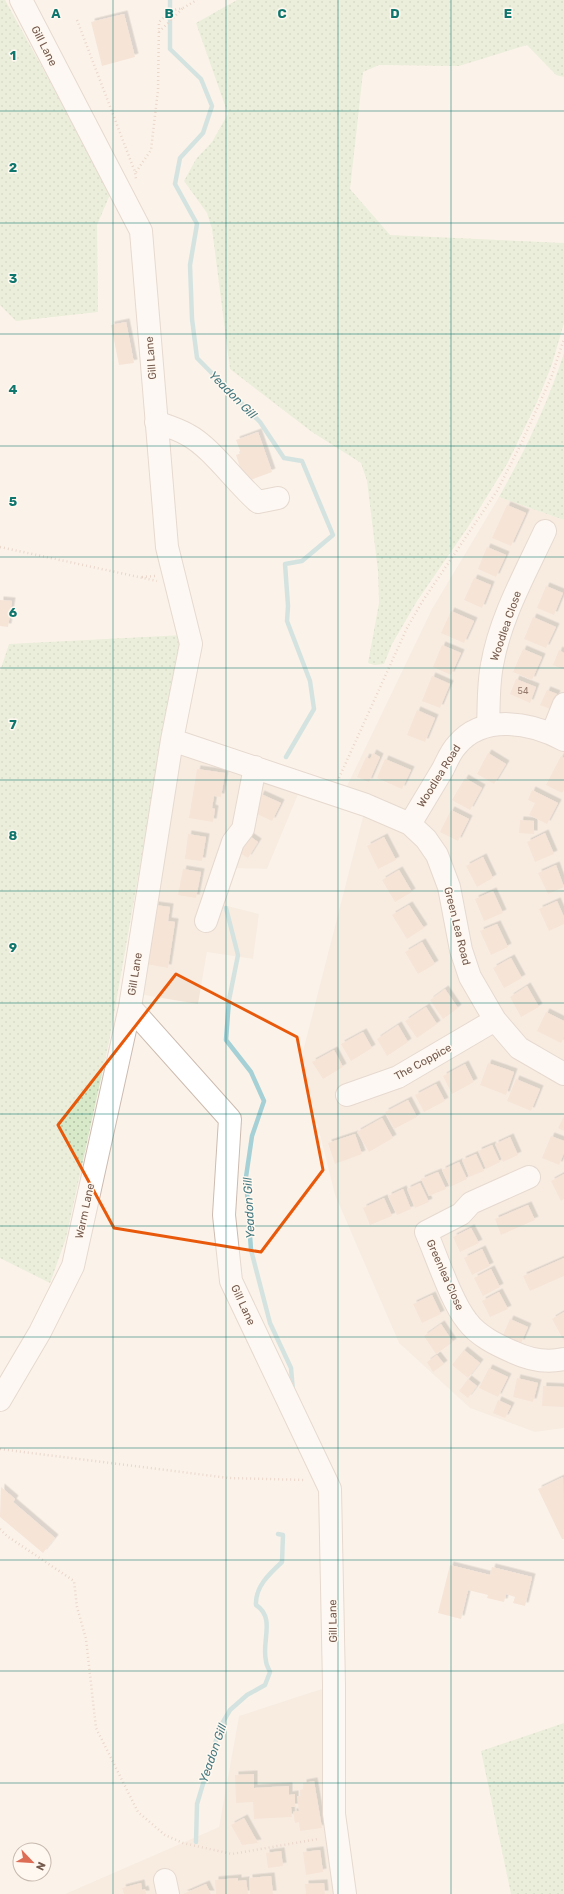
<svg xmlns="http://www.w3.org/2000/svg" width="564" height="1894" font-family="Rubik,sans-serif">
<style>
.residential{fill:#f3e5d8}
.grass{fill:url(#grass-dots)}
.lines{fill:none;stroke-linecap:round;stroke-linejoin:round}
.stream{stroke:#a5d1d6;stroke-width:4.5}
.building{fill:#f0d2c2;filter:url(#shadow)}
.minor-casing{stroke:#cdbbb0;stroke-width:24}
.path{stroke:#d5b5a5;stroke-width:2.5;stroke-dasharray:1 3;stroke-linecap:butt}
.minor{stroke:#fff;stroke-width:22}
.marked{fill:none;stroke:#e8590c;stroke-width:3;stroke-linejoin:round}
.grid{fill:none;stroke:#0f766e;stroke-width:1;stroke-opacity:0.55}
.labels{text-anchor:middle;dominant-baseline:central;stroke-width:3;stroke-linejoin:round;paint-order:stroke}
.number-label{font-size:9px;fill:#94786b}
.street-label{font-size:11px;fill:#755a4e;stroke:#fef8f0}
.water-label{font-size:12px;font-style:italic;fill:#457980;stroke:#fef8f0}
.grid-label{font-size:13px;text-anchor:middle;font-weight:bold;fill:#0f766e;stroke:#fef8f0;stroke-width:3;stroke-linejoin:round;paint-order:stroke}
</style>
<defs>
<pattern id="grass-dots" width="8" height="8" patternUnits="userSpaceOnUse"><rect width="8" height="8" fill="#d7e9c8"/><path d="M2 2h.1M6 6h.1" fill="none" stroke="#b3c0a5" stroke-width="1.8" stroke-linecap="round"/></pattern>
<filter id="shadow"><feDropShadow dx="3.5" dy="-3.5" stdDeviation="0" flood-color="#0004"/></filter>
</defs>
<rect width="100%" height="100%" fill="#fbf3e9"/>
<path class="residential" d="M 499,497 L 564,520 L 564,1428 L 535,1432 L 470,1408 L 399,1343 L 335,1195 L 301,1059 L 366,805 L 346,788 L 432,609 Z
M 172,740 L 302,785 L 267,869 L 233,868 L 224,905 L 259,914 L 253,959 L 207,952 L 198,1004 L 132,993 Z
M 334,1685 L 345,1894 L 65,1894 L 219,1827 L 239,1716 Z"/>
<path class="grass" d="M 0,0 L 5,0 L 111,192 L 97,225 L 98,312 L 16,321 L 0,305 Z
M 237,0 L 564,0 L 564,77 L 556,75 L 527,45 L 459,66 L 379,65 L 363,72 L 350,189 L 390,235 L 564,243 L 564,323 L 552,364 L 537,402 L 507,464 L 468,527 L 417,601 L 392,644 L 384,664 L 374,665 L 368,663 L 379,603 L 378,571 L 367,481 L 361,463 L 312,432 L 230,369 L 212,229 L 207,213 L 184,181 L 196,159 L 212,142 L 228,114 L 196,23 Z
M 564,353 L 564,520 L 499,497 C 525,451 548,403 564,353 Z
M 184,635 L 166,719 L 109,1042 L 66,1238 L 50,1283 L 0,1258 L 0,671 L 9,644 Z
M 564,1723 L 564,1894 L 511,1894 L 481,1751 Z"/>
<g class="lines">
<path class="stream" d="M 170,0 L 170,49 L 201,79 L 212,106 L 203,133 L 180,158 L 175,184 L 197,224 L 190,265 L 192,319 L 197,358 L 260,422 L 284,458 L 302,461 L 333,535 L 302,561 L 285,564 L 288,606 L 287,621 L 310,681 L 314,709 L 286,757
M 226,908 L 238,955 L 229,1000 L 226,1040 L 251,1072 L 264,1101 L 252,1136 L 246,1177 L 251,1250 L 270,1323 L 291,1368 L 293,1391
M 196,1842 L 197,1804 L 220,1727 L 230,1710 L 247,1695 L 265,1685 L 270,1672 C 269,1669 266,1665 266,1661 C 261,1642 276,1618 256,1605 C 255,1587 269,1574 282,1562 L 283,1535 L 278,1534"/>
</g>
<path class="building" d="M 124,14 L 135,57 L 102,66 L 91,22 Z
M 126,322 L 134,363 L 119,365 L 111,325 Z
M 258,432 L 272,472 L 245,482 L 236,455 L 241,453 L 236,440 Z
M 507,505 L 526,513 L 511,546 L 492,538 Z
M 487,547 L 506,555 L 496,577 L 478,569 Z
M 474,578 L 491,585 L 482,608 L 464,600 Z
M 546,586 L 563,593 L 554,615 L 537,608 Z
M 0,600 L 12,601 L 8,627 L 0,626 Z
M 451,611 L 474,621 L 464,643 L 441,633 Z
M 533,617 L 556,627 L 546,648 L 524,639 Z
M 442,645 L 461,653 L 451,675 L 433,667 Z
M 523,649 L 542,657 L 532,680 L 513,672 Z
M 559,650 L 564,653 L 564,670 L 553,665 Z
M 432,676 L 450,684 L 440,708 L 422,701 Z
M 516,679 L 536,687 L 530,703 L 510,694 Z
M 547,690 L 557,694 L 550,709 L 540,705 Z
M 417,710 L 435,718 L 425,742 L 407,735 Z
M 373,753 L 380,757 L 369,782 L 357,777 L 366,757 L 370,759 Z
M 488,753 L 506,764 L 494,784 L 477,774 Z
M 561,756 L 564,758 L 564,790 L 562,793 L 546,785 Z
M 385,759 L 411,770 L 402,789 L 377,778 Z
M 197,769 L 225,773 L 221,797 L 214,796 L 212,808 L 215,809 L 213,822 L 189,818 Z
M 465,778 L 482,788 L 470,810 L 452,800 Z
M 532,790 L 558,803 L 547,824 L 529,815 L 535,803 L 528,800 Z
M 261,794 L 281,803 L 272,821 L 253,812 Z
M 451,810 L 469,819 L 458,841 L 440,832 Z
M 520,820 L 534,821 L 534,834 L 519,833 Z
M 545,833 L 554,854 L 535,862 L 527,842 Z
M 188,834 L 206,837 L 202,861 L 185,859 Z
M 248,835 L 258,842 L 248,858 L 238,852 Z
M 384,837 L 396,860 L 378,869 L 367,846 Z
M 483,857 L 493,878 L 477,887 L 466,866 Z
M 556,865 L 564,887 L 548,894 L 538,873 Z
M 183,869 L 201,872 L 196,898 L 178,895 Z
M 399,870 L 412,892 L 395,902 L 382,880 Z
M 493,891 L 503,913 L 484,921 L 475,899 Z
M 557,901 L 564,917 L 564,924 L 549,931 L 539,909 Z
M 155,905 L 170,907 L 168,921 L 175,922 L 168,968 L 146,964 Z
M 409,905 L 424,928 L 407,939 L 392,915 Z
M 497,924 L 508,947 L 491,955 L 480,931 Z
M 422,942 L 435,964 L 418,974 L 405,952 Z
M 511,958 L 522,978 L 504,988 L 493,968 Z
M 527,986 L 539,1007 L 521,1017 L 510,997 Z
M 445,989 L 458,1008 L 443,1019 L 430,1000 Z
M 426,1007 L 437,1024 L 417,1038 L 405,1021 Z
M 546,1012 L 564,1021 L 564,1037 L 561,1043 L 537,1031 Z
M 398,1025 L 408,1042 L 387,1056 L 377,1039 Z
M 363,1032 L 372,1048 L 351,1061 L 341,1044 Z
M 334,1050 L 343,1067 L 323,1079 L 312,1062 Z
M 488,1063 L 514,1072 L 506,1095 L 480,1085 Z
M 465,1064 L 474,1082 L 452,1094 L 443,1076 Z
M 516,1079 L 540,1089 L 531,1111 L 507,1101 Z
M 436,1084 L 445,1101 L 424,1112 L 415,1095 Z
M 408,1100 L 417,1117 L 394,1129 L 385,1112 Z
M 564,1116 L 564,1131 L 558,1128 Z
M 382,1118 L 393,1138 L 369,1152 L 357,1132 Z
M 355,1134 L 362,1154 L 335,1164 L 328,1143 Z
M 551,1136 L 564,1141 L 564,1153 L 559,1165 L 542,1158 Z
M 510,1137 L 518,1155 L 503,1162 L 495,1144 Z
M 492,1145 L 500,1162 L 486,1169 L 478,1151 Z
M 476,1154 L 484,1171 L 469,1177 L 462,1160 Z
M 459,1162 L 467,1179 L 450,1187 L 442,1170 Z
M 438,1172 L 446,1189 L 429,1196 L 421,1179 Z
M 564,1174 L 564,1199 L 561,1201 L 551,1181 Z
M 420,1183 L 429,1202 L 415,1208 L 407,1189 Z
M 403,1189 L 411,1209 L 397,1215 L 388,1196 Z
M 384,1198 L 392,1216 L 370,1225 L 363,1208 Z
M 528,1205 L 535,1220 L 501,1235 L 495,1219 Z
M 471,1228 L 479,1243 L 460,1252 L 453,1237 Z
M 482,1249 L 490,1266 L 472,1275 L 464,1258 Z
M 564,1258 L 564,1276 L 530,1291 L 523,1276 Z
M 491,1269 L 500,1287 L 483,1296 L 474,1278 Z
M 499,1292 L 508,1309 L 490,1317 L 482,1301 Z
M 432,1295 L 441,1314 L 422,1323 L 413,1304 Z
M 564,1312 L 564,1341 L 552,1319 Z
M 510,1319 L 528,1327 L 521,1343 L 503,1335 Z
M 441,1324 L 453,1342 L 436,1354 L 424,1336 Z
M 464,1350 L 480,1363 L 468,1378 L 452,1365 Z
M 437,1355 L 444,1364 L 433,1372 L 427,1362 Z
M 489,1368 L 508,1377 L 498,1397 L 479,1388 Z
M 517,1378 L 538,1383 L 533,1402 L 513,1397 Z
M 468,1379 L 477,1386 L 468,1398 L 459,1391 Z
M 543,1386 L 564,1387 L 564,1407 L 542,1406 Z
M 498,1400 L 511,1406 L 505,1418 L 493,1413 Z
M 563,1477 L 564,1539 L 562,1539 L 538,1489 Z
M 1,1487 L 15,1499 L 13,1502 L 55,1538 L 43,1553 L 0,1517 Z
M 450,1565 L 490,1575 L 492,1567 L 532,1577 L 525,1606 L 513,1603 L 515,1597 L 506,1594 L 504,1602 L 487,1598 L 488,1595 L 468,1590 L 461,1619 L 438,1613 Z
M 254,1774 L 254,1788 L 289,1786 L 289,1795 L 295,1794 L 295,1807 L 291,1807 L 292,1817 L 254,1819 L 253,1802 L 236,1803 L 235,1775 Z
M 314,1781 L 322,1828 L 300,1831 L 299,1822 L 295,1823 L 293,1812 L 299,1811 L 297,1796 L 301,1796 L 300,1790 L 304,1789 L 303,1783 Z
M 244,1818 L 258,1843 L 242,1845 L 231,1825 Z
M 320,1850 L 323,1872 L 306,1875 L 303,1852 Z
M 281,1851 L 283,1866 L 268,1868 L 266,1853 Z
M 271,1876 L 273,1894 L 250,1894 L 249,1878 Z
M 238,1878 L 238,1881 L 246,1880 L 248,1894 L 216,1894 L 215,1880 Z
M 141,1883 L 142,1890 L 145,1889 L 146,1894 L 124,1894 L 122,1888 Z
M 324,1883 L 325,1894 L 306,1894 L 305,1884 Z
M 206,1884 L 211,1894 L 183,1894 Z"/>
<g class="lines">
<g class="minor-casing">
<path id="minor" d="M 21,0 L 141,231 L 167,547 L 191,644 L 172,740 L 130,1007 L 230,1119 L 224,1215 L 231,1281 L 330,1489 L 334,1685 L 334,1814 L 345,1894
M 156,422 C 167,426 178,429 188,435 C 211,447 236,483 258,502 L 278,498
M 488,726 C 489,706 488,685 492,665 C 500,618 525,574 545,531
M 552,734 L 564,704
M 172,740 L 366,805 L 410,824 L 426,839 L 437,855 L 449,887 L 461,950 L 470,977 L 495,1020 L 519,1048 L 564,1074
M 410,824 C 421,806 432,787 443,769 C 447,761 451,751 457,745 C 484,713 532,723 564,740
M 206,921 L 233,842 L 243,829 L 255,767
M 347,1095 L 398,1077 L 495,1020
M 529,1177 L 471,1203 L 461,1214 L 426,1232 C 437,1257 451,1301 467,1321 C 478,1336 497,1345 513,1352 C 528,1359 547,1363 564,1359
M 0,1400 L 40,1332 L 73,1266 L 130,1007
M 165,1880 L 168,1894"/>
</g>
<path class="path" d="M 77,20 L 135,172 L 136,179
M 159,32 L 183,8
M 136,172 L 151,150 L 158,90 L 159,22 L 170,11 L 183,8 L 197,0
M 0,547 L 157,581
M 142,577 L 155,576
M 339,778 L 407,628 L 422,602 L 497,491 L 520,446 L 551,378 L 564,339
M 0,1449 L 229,1478 L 306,1480
M 0,1529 L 7,1536 L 74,1581 L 77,1607 L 86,1639 L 96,1728 L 138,1812 L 165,1835 L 183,1843 L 232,1854 L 318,1839"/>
<use href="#minor" class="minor"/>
</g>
<path d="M0 0H564V1894H0ZM 176,974 L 297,1037 L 323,1170 L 261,1252 L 114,1228 L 58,1125 Z" fill="#fbf3e9" fill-opacity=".55" fill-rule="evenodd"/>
<path class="marked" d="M 176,974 L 297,1037 L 323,1170 L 261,1252 L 114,1228 L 58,1125 Z"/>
<path class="grid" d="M 113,0 L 113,1894M 226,0 L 226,1894M 338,0 L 338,1894M 451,0 L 451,1894M 0,111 L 564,111M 0,223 L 564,223M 0,334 L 564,334M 0,446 L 564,446M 0,557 L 564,557M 0,668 L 564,668M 0,780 L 564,780M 0,891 L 564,891M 0,1003 L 564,1003M 0,1114 L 564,1114M 0,1226 L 564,1226M 0,1337 L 564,1337M 0,1448 L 564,1448M 0,1560 L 564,1560M 0,1671 L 564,1671M 0,1783 L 564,1783"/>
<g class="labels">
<g class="number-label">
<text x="523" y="691">54</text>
</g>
<g class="street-label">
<text transform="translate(44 46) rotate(63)">Gill Lane</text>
<text transform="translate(151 358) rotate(-95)">Gill Lane</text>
<text transform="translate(506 626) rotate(-71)">Woodlea Close</text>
<text transform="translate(439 776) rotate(-58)">Woodlea Road</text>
<text transform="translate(457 926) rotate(76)">Green Lea Road</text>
<text transform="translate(135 974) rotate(-81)">Gill Lane</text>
<text transform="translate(423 1062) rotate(-29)">The Coppice</text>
<text transform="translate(85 1211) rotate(-78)">Warm Lane</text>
<text transform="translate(445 1275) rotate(66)">Greenlea Close</text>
<text transform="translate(243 1305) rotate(65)">Gill Lane</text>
<text transform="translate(333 1621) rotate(-91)">Gill Lane</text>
</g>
<g class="water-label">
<text transform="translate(233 395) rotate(45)">Yeadon Gill</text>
<text transform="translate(249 1208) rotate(-93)">Yeadon Gill</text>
<text transform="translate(213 1753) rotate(-71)">Yeadon Gill</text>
</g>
</g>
<g class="grid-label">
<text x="56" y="18">A</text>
<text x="169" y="18">B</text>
<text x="282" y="18">C</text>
<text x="395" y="18">D</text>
<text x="508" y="18">E</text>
<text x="13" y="60">1</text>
<text x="13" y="172">2</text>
<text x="13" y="283">3</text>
<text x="13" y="394">4</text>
<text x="13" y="506">5</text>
<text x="13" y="617">6</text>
<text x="13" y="729">7</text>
<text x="13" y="840">8</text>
<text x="13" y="952">9</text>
</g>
<g transform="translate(32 1862) rotate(115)"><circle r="19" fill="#fef8f0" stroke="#c7b9af"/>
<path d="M0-3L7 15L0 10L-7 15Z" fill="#de6d56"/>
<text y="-6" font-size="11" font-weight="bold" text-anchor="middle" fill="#755a4e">N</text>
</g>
</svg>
